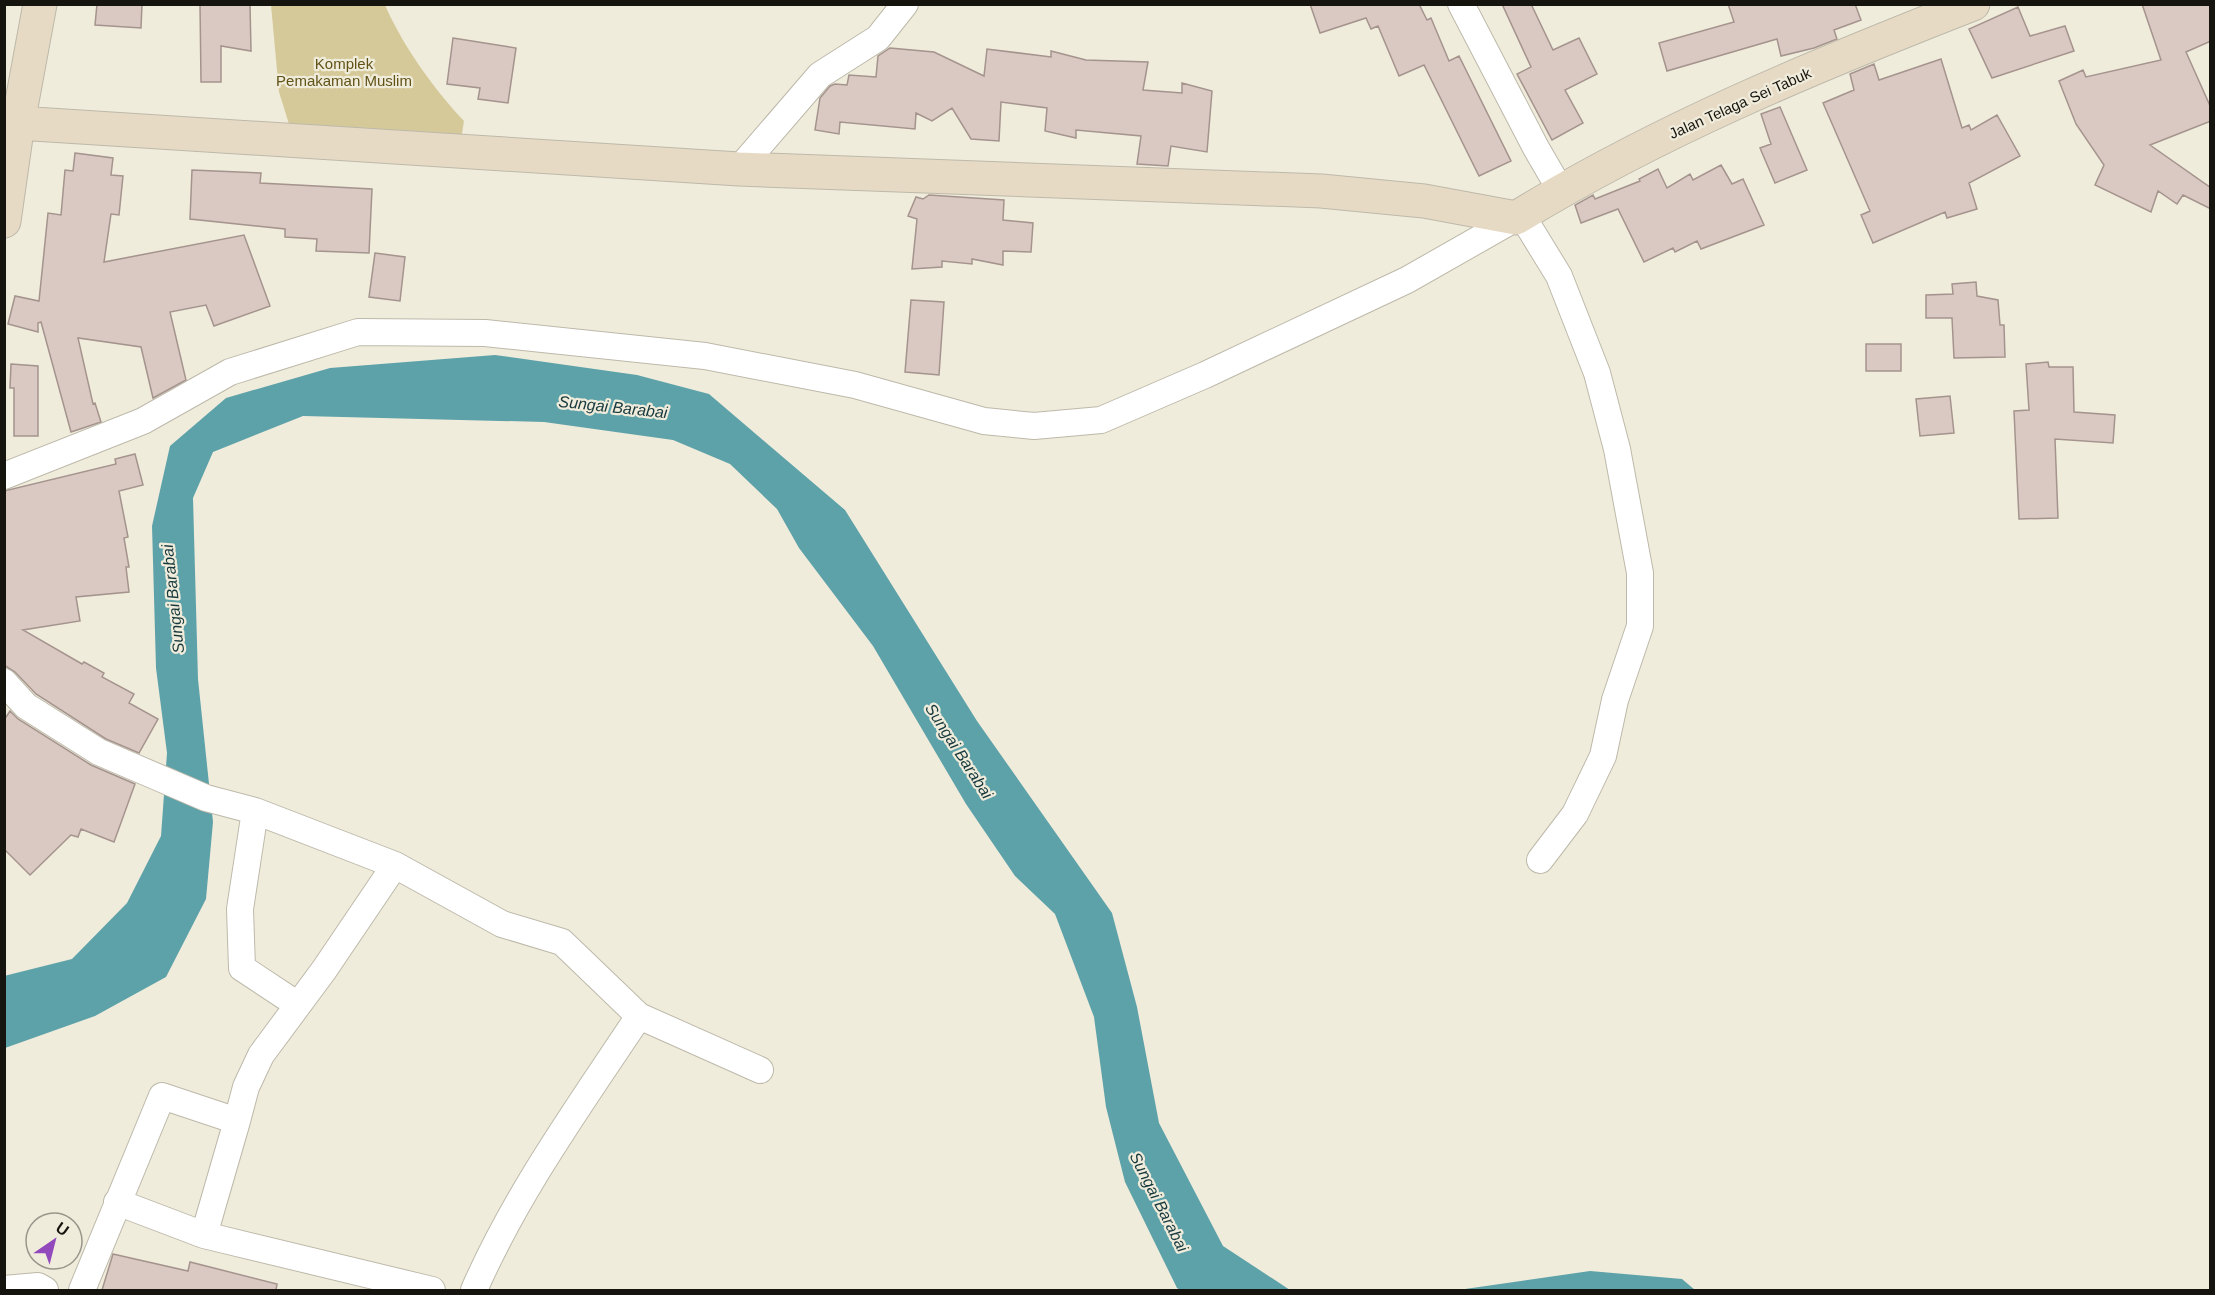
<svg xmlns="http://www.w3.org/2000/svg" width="2215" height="1295" font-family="Helvetica,sans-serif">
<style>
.green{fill:#d5c999}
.water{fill:#5ea2a9}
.building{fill:#dac8c2;stroke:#a4948d;stroke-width:1.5}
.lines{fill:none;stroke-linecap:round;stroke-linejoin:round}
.street-casing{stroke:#bdb9aa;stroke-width:28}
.secondary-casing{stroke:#bdb9aa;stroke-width:35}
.street{stroke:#fff;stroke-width:26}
.secondary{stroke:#e7dac4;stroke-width:33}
.labels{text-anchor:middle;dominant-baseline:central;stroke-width:4.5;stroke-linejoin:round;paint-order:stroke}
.park-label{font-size:15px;fill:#615216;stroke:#f0ecdc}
.street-label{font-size:15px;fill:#15140e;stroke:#f0ecdc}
.water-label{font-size:16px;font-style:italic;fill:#16383c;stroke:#f0ecdc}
</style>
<rect width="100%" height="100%" fill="#f0ecdc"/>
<path class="green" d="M 271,5 L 385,5 C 403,46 433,88 464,121 L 460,146 L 293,137 L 279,92 Z"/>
<path class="water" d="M 495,355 L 637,375 L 709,394 L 845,510 L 977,721 L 1112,913 L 1137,1007 L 1159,1123 L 1223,1246 L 1290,1290 L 1180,1290 L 1177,1288 L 1125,1182 L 1106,1107 L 1094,1017 L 1055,914 L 1015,876 L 966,804 L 873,646 L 799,548 L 777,509 L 730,464 L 673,440 L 544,422 L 303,416 L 213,452 L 193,498 L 198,679 L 213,822 L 206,899 L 166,977 L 95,1016 L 5,1048 L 4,976 L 72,959 L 127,903 L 161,836 L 167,753 L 156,668 L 152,526 L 170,446 L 226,398 L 330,368 Z
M 1590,1271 L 1682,1279 L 1695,1290 L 1458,1290 Z"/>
<path class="building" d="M 97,4 L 142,4 L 141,28 L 95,25 Z
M 200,4 L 250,4 L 251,51 L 221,46 L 221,82 L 201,82 Z
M 1310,4 L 1419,4 L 1427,20 L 1431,18 L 1449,61 L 1459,56 L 1511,161 L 1479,176 L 1424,65 L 1399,76 L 1378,26 L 1371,29 L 1366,18 L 1320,33 Z
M 1502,4 L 1531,4 L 1553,50 L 1579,38 L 1597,74 L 1565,90 L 1583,123 L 1552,140 L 1517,74 L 1531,67 Z
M 1728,4 L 1855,4 L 1861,20 L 1834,30 L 1837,39 L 1814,48 L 1781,56 L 1777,39 L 1667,71 L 1659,43 L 1734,22 Z
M 2142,4 L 2211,4 L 2211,41 L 2186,52 L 2211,108 L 2211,121 L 2150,145 L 2211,188 L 2211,209 L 2183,195 L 2177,204 L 2158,191 L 2151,212 L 2095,185 L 2104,165 L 2076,124 L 2059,81 L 2083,70 L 2086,77 L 2161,60 Z
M 2018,7 L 2030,36 L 2065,26 L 2074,51 L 1992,78 L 1969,29 Z
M 453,38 L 516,48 L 508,103 L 478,99 L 480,88 L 447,84 Z
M 890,48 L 934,52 L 984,76 L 987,49 L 1051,57 L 1051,51 L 1086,60 L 1148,62 L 1143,90 L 1182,93 L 1182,83 L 1212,91 L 1207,152 L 1171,146 L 1168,166 L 1137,164 L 1141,136 L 1076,130 L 1076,138 L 1045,131 L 1047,108 L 1001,102 L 999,141 L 971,139 L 952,108 L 932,121 L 916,113 L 915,129 L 840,122 L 839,134 L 815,130 L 820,98 L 830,86 L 835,84 L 847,85 L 849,75 L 876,77 L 878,56 Z
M 1941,59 L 1962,128 L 1969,125 L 1971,130 L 1997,115 L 2020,156 L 1969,183 L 1977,209 L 1947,218 L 1945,212 L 1873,243 L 1861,215 L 1870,211 L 1823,103 L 1854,90 L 1850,74 L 1874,64 L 1879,80 Z
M 1780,107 L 1807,170 L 1775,183 L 1760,148 L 1771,144 L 1761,114 Z
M 75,153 L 113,158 L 111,175 L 123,176 L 119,215 L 111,214 L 104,262 L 244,235 L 270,306 L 214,326 L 206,305 L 170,312 L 186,380 L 153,398 L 141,347 L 78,338 L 93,404 L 95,403 L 101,422 L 71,432 L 41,322 L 38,323 L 38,332 L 8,324 L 15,296 L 39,301 L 48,213 L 61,215 L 65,170 L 73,171 Z
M 1721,165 L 1732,184 L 1743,179 L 1764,225 L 1701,249 L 1697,241 L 1675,252 L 1673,248 L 1644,262 L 1618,209 L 1581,223 L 1575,205 L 1593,195 L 1595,199 L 1640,181 L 1639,179 L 1658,169 L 1667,188 L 1690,174 L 1693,180 Z
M 192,170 L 261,173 L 260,183 L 372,189 L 369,253 L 316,251 L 317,239 L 285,237 L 285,229 L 190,219 Z
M 929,195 L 1004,200 L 1003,220 L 1033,223 L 1031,252 L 1003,251 L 1003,265 L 972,259 L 972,264 L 942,261 L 942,267 L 912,269 L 917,219 L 908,216 L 916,197 L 923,199 Z
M 375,253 L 405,257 L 400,301 L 369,297 Z
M 1976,282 L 1977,296 L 1998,300 L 2000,325 L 2004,325 L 2005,357 L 1954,358 L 1952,318 L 1926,318 L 1926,295 L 1953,294 L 1952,284 Z
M 911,300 L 944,302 L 939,375 L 905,372 Z
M 1866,344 L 1901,344 L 1901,371 L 1866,371 Z
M 2048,362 L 2049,367 L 2073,367 L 2074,412 L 2115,415 L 2113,443 L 2055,439 L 2058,518 L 2019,519 L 2014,411 L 2029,410 L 2026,364 Z
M 11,364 L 38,366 L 38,436 L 14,436 L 14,388 L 10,388 Z
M 1950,396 L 1954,433 L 1920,436 L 1916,399 Z
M 135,454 L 143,485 L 119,491 L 128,537 L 124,538 L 129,567 L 126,567 L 129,592 L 76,597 L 80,621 L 23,630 L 82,664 L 84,662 L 104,673 L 102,677 L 134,694 L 129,703 L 158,719 L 139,753 L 106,739 L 36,694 L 15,672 L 4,665 L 4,491 L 116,464 L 115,459 Z
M 10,711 L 18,719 L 91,765 L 135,784 L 114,842 L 81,829 L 78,837 L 71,835 L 30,875 L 4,849 L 4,720 Z
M 113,1254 L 188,1271 L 190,1262 L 277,1284 L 276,1290 L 102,1290 Z"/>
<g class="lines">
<g class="street-casing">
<path id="street" d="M 1461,4 L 1536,148 L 1561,191
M 739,169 L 820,75 L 878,38 L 905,4
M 1521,214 L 1559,276 L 1597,373 L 1617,449 L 1640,573 L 1640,626 L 1615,700 L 1603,756 L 1575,814 L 1540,860
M 4,476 L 143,421 L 230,372 L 358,332 L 485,333 L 705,356 L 855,385 L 984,421 L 1034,426 L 1101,420 L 1205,375 L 1407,280 L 1516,218
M 4,682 L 26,706 L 99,752 L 206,798 L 255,811 L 395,865 L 324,970 L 261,1055 L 246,1087 L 237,1121 L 162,1096 L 82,1290
M 255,811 L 240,909 L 242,968 L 298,1005
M 395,865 L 502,924 L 562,942 L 639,1016 L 760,1070
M 117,1202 L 204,1235 L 237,1121
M 204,1235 L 432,1290
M 4,1289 L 38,1286 L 45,1290
M 474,1290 C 517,1192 580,1105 639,1016"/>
</g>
<g class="secondary-casing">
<path id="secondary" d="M 18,123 L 739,169 L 1321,191 L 1424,201 L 1516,218 C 1659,130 1817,65 1973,4
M 4,221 L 18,123 L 40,4"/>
</g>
<use href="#street" class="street"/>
<use href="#secondary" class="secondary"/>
</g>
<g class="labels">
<g class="park-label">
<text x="344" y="63">Komplek<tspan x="344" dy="17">Pemakaman Muslim</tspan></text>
</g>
<g class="street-label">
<text transform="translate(1740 103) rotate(-24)">Jalan Telaga Sei Tabuk</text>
</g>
<g class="water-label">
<text transform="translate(613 407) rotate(6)">Sungai Barabai</text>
<text transform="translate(173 599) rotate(-96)">Sungai Barabai</text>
<text transform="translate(959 751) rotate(57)">Sungai Barabai</text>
<text transform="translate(1159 1202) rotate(63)">Sungai Barabai</text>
</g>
</g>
<rect width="2215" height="1295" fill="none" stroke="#15140e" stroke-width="12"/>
<g transform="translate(54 1241) rotate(35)"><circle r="28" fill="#f0ecdc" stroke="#98968a" stroke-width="1.5"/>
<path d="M0-4.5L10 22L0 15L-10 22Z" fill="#9249bc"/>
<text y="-9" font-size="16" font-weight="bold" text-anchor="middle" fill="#15140e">U</text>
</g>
</svg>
